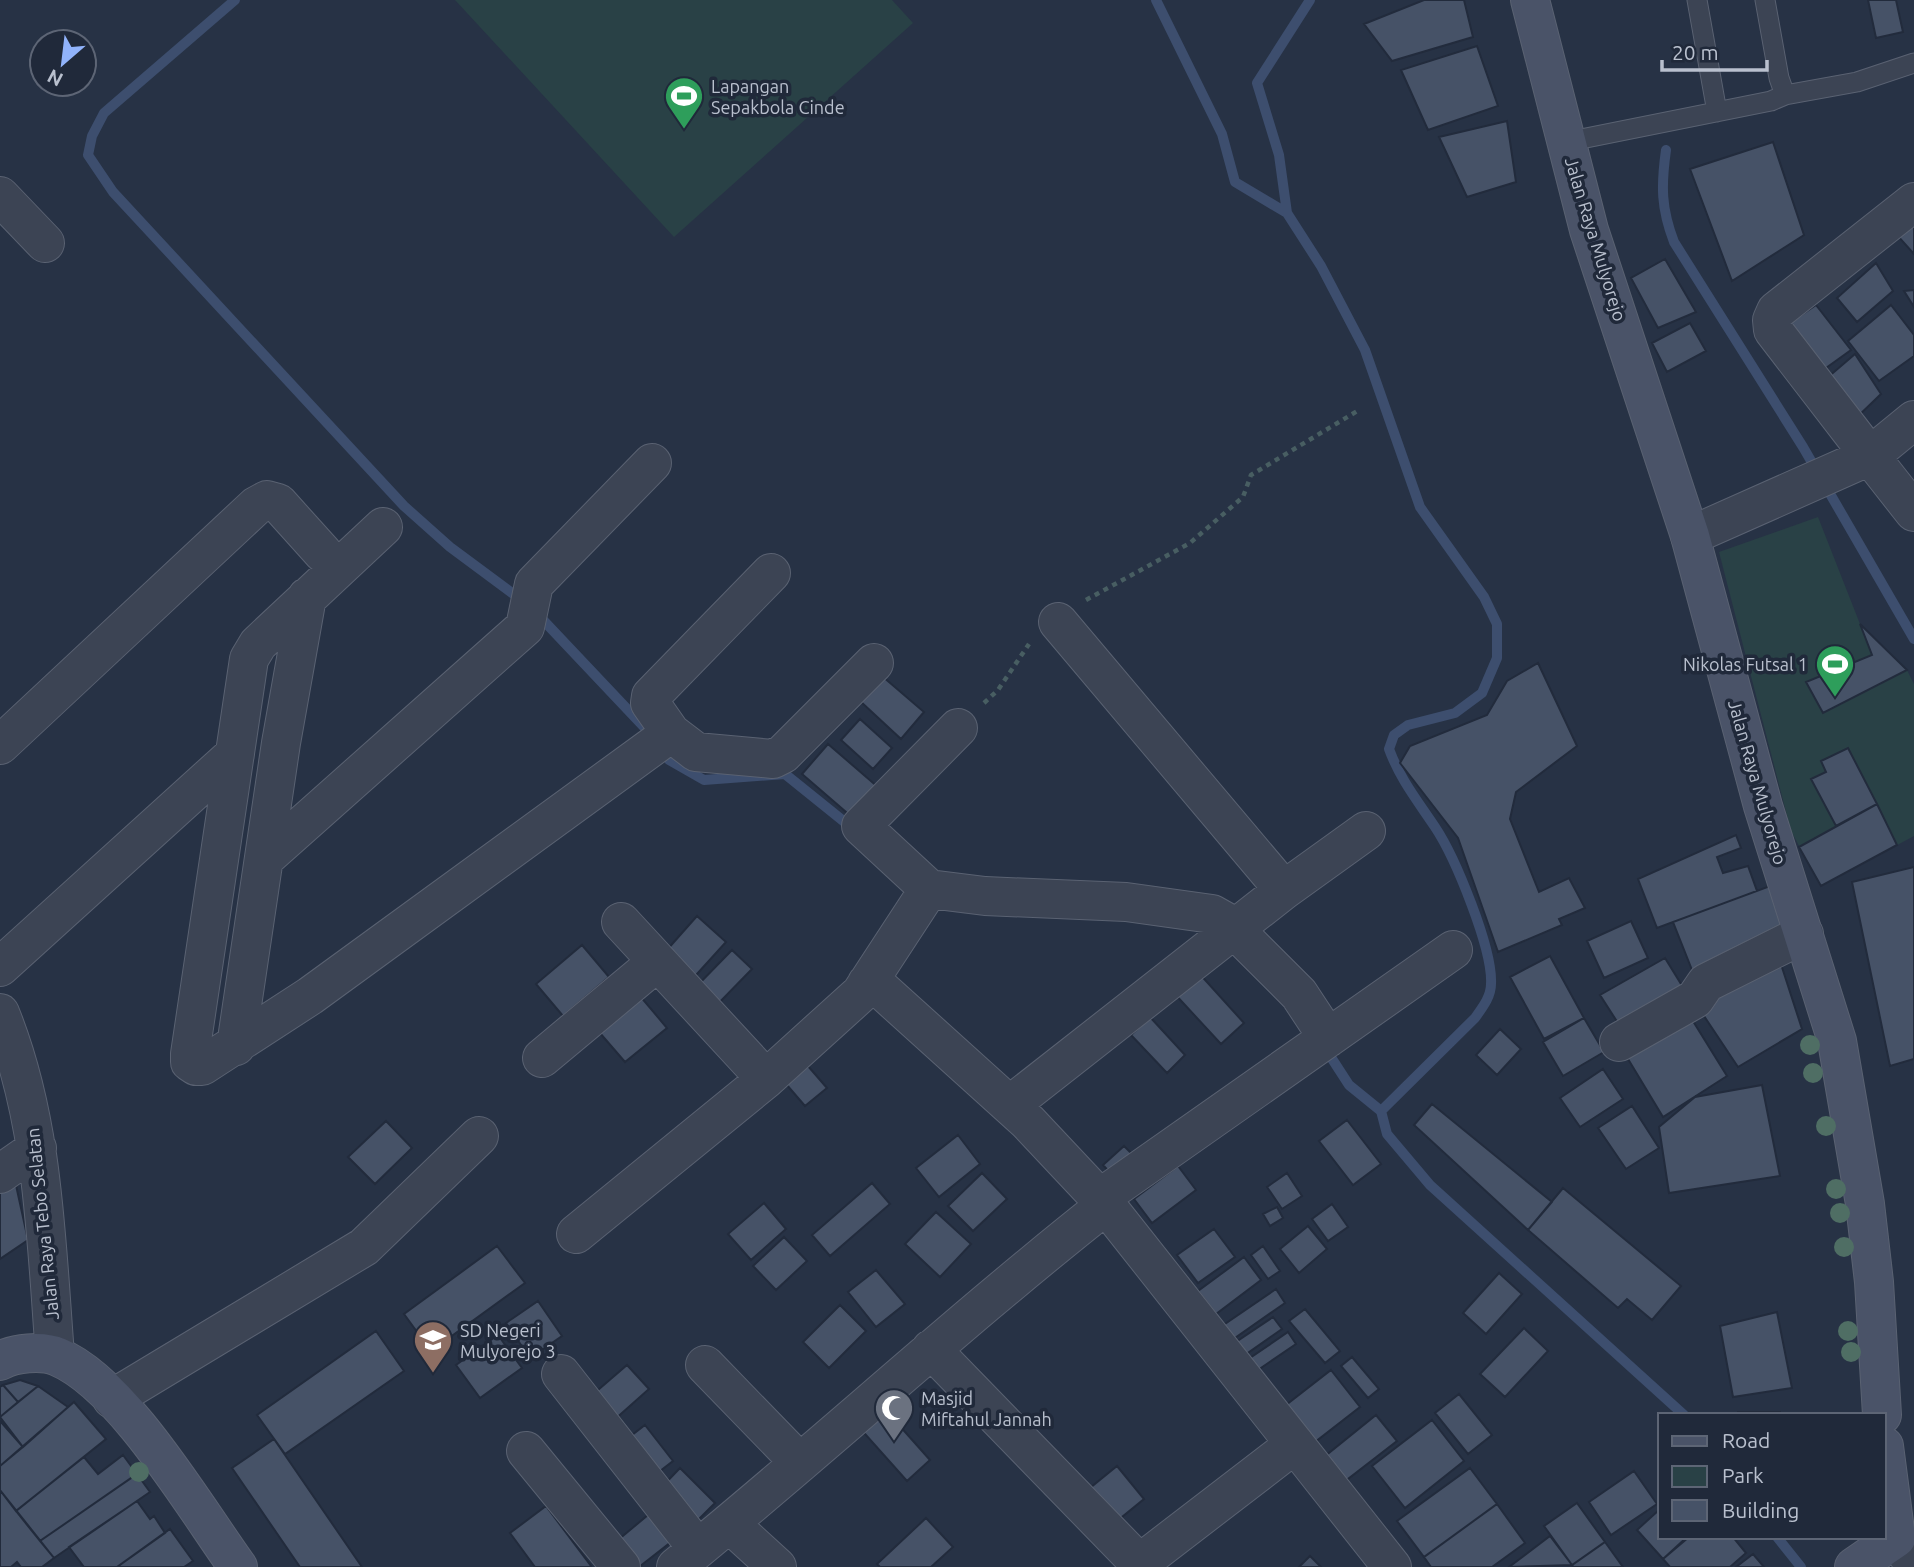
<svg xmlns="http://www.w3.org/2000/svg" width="1914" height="1567" font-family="Ubuntu,sans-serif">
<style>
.green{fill:#294146}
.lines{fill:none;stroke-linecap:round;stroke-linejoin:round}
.stream{stroke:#3d4e6e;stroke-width:10}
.building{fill:#465267;stroke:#222b3c;stroke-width:2}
.service-casing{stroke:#5a6272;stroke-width:21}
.minor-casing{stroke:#5a6272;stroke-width:40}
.tertiary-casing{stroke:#5a6272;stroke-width:40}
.secondary-casing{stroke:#5a6272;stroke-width:40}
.path{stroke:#485e62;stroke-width:4.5;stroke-dasharray:5 5;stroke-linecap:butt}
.service{stroke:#3c4454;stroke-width:19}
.minor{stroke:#3c4454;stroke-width:38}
.tertiary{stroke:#3c4454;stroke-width:38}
.secondary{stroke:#4a5368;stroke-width:38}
.tree{fill:#4f6e64}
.labels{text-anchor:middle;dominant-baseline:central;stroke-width:7;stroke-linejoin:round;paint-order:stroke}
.poi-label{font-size:18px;fill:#b9c0ce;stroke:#20293a;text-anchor:start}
.street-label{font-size:18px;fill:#b9c0ce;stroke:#20293a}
</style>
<rect width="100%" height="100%" fill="#273245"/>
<path class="green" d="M 455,0 L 892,0 L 913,23 L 674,237 Z
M 1818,517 L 1860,624 L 1907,670 L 1914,684 L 1914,836 L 1821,886 L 1791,831 L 1719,552 Z"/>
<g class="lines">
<path class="stream" d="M 235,0 L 104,113 L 92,136 L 88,155 L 113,192 L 404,506 L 450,547 L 520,599
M 1156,0 L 1222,134 L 1235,182 L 1287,213
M 1310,0 L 1257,83 L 1279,155 L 1287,213 L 1321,266 L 1365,350 L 1420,507 L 1484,597 L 1497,624 L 1497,658 L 1482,693 L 1455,713 L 1408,725 L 1394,735 L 1389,749 C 1400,779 1417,800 1435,827 C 1455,857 1493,949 1491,984 C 1491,997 1482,1008 1475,1018 L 1381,1111
M 1666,150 C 1661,186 1661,208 1674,242 L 1803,447 L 1914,639
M 543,620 L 646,729
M 669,760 L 704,780 L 785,774 L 852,828
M 1325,1048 L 1349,1085 L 1381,1111 L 1387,1134 L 1430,1185 L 1684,1415
M 1777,1537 L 1801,1567"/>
</g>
<path class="building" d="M 1424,0 L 1464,0 L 1473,37 L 1392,61 L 1364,24 Z
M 1868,0 L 1896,0 L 1903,32 L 1876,38 Z
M 1477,46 L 1498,106 L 1428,130 L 1401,70 Z
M 1507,121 L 1516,182 L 1467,197 L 1439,137 Z
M 1773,142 L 1804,235 L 1732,281 L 1690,169 Z
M 1914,220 L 1914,254 L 1896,234 Z
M 1665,259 L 1696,312 L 1658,328 L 1631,278 Z
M 1876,263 L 1893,291 L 1857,322 L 1837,298 Z
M 1914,290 L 1914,307 L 1904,291 Z
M 1816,305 L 1851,350 L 1819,373 L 1781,329 Z
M 1891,305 L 1914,335 L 1914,356 L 1879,381 L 1848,341 Z
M 1690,323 L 1706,351 L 1667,372 L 1652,343 Z
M 1855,354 L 1881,394 L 1852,422 L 1820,384 Z
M 1860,624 L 1907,670 L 1823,713 L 1806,682 L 1872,655 Z
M 1538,663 L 1577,746 L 1516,792 L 1510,819 L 1539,892 L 1569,878 L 1585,908 L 1559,919 L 1562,925 L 1498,952 L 1458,838 L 1400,763 L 1410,746 L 1487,715 L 1507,681 Z
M 882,676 L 924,712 L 901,739 L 860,701 Z
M 860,719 L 892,748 L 873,769 L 841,740 Z
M 828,744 L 879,788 L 853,818 L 802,774 Z
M 1848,748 L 1877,804 L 1836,826 L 1811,779 L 1826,772 L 1821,761 Z
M 1877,804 L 1897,845 L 1821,886 L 1799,847 Z
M 1736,835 L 1741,848 L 1717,857 L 1723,873 L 1748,866 L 1757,891 L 1657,928 L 1638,879 Z
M 1914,867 L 1914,1059 L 1890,1066 L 1852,882 Z
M 1770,886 L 1784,934 L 1694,975 L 1673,922 Z
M 697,916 L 726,942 L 687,985 L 658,960 Z
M 1631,921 L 1648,958 L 1604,978 L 1587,941 Z
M 582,945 L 609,977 L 563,1016 L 536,984 Z
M 732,950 L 752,969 L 712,1010 L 692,991 Z
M 1550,956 L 1584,1018 L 1544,1039 L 1510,977 Z
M 1665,958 L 1689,997 L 1625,1034 L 1600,995 Z
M 1779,958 L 1802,1029 L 1738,1067 L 1696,1004 Z
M 1197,971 L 1244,1023 L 1221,1044 L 1173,992 Z
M 635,990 L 667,1028 L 625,1062 L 593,1025 Z
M 1688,1013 L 1727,1076 L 1663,1117 L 1622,1049 Z
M 1150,1017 L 1185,1055 L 1167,1073 L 1131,1035 Z
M 1584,1018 L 1604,1052 L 1563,1076 L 1543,1042 Z
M 1500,1029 L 1521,1049 L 1497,1075 L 1476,1055 Z
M 801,1058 L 827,1088 L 805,1106 L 780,1077 Z
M 1603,1069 L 1623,1099 L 1580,1127 L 1560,1098 Z
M 1762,1085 L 1780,1176 L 1669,1193 L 1659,1127 L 1695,1097 Z
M 1432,1104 L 1552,1202 L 1528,1230 L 1414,1125 Z
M 1632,1106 L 1659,1148 L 1626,1169 L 1598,1128 Z
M 1347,1120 L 1381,1164 L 1353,1185 L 1319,1141 Z
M 386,1121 L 412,1148 L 375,1184 L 348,1157 Z
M 958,1135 L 980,1164 L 939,1197 L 916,1168 Z
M 1124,1146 L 1133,1155 L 1112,1175 L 1103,1165 Z
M 1178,1166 L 1196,1190 L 1152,1223 L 1134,1199 Z
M 982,1173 L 1007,1199 L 973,1231 L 948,1206 Z
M 1287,1173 L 1302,1196 L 1282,1209 L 1267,1187 Z
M 14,1176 L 28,1240 L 0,1259 L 0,1185 Z
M 872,1183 L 890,1204 L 830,1256 L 812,1235 Z
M 1563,1188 L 1681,1286 L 1652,1320 L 1627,1299 L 1618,1308 L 1528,1230 Z
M 764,1203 L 786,1229 L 751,1260 L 728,1234 Z
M 1332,1204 L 1348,1227 L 1328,1241 L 1312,1219 Z
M 1277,1207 L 1283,1218 L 1270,1226 L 1263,1214 Z
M 936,1212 L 971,1244 L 940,1277 L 905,1244 Z
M 1308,1226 L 1327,1249 L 1299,1273 L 1280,1249 Z
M 1214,1229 L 1235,1257 L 1198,1283 L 1177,1255 Z
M 784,1237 L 807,1261 L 776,1290 L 753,1266 Z
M 497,1246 L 525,1283 L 431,1351 L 404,1314 Z
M 1263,1246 L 1280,1271 L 1268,1279 L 1251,1255 Z
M 1244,1257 L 1261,1280 L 1216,1314 L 1198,1291 Z
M 876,1270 L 905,1304 L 876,1327 L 848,1292 Z
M 1499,1273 L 1522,1294 L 1486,1334 L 1463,1313 Z
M 1276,1289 L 1285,1303 L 1232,1340 L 1222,1326 Z
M 538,1301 L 562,1336 L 530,1358 L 506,1323 Z
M 840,1305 L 866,1331 L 829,1368 L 803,1342 Z
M 1305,1309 L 1340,1351 L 1325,1363 L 1289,1321 Z
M 1777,1312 L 1792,1388 L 1733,1397 L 1720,1326 Z
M 1273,1317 L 1282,1329 L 1242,1357 L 1233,1344 Z
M 1524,1328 L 1548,1351 L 1505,1397 L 1480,1374 Z
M 376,1331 L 404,1371 L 285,1454 L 257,1415 Z
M 1288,1332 L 1296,1344 L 1255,1372 L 1247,1360 Z
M 498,1335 L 522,1368 L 480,1398 L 456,1365 Z
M 1352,1357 L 1379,1389 L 1368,1398 L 1341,1366 Z
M 627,1365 L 649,1389 L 613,1421 L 591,1396 Z
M 1331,1370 L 1360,1407 L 1315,1442 L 1286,1405 Z
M 20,1380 L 38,1386 L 18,1402 L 3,1385 Z
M 3,1385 L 18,1402 L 0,1417 L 0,1387 Z
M 38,1386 L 68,1407 L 23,1447 L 0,1417 Z
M 1459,1394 L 1492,1435 L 1468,1454 L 1435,1413 Z
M 74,1402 L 106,1439 L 16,1511 L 0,1490 L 0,1466 Z
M 882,1406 L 930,1460 L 907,1481 L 857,1425 Z
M 1738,1412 L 1780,1412 L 1780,1415 L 1738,1415 Z
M 1376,1415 L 1397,1441 L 1344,1482 L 1324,1457 Z
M 1432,1420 L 1464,1461 L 1405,1508 L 1372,1466 Z
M 0,1421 L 23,1447 L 0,1466 Z
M 645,1425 L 673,1461 L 651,1478 L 623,1442 Z
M 274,1439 L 362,1567 L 300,1567 L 232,1468 Z
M 123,1455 L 137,1474 L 40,1541 L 16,1511 L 84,1457 L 98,1474 Z
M 1117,1466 L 1144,1499 L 1117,1521 L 1090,1488 Z
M 680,1468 L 715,1503 L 690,1528 L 656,1493 Z
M 1470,1468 L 1497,1504 L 1424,1557 L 1397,1521 Z
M 1634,1471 L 1657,1504 L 1611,1535 L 1589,1502 Z
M 137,1474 L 150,1492 L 54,1558 L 40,1541 Z
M 0,1490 L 54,1558 L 42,1567 L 21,1567 L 17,1562 L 11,1567 L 0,1567 Z
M 137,1501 L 150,1519 L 154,1516 L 165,1533 L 117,1567 L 84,1567 L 69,1547 Z
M 1577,1503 L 1605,1542 L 1572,1565 L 1544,1526 Z
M 1497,1504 L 1525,1543 L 1492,1567 L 1431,1567 L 1424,1557 Z
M 546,1506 L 591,1566 L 590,1567 L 535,1567 L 510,1533 Z
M 1660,1509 L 1660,1537 L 1687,1537 L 1663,1559 L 1637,1530 Z
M 648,1515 L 671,1542 L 639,1567 L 612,1545 Z
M 926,1518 L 953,1547 L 931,1567 L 880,1567 L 877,1564 Z
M 170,1529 L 193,1561 L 184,1567 L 117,1567 Z
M 1550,1536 L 1572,1565 L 1509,1567 Z
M 1689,1537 L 1733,1537 L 1746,1553 L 1730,1567 L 1670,1567 L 1663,1559 Z
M 1605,1542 L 1623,1567 L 1573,1567 L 1572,1565 Z
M 1753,1554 L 1764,1567 L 1736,1567 Z
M 1310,1556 L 1321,1567 L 1299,1567 Z"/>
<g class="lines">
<g class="service-casing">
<path id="service" d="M 1697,0 L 1717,112
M 1785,95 L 1857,82 L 1914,63
M 1566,142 L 1771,101 L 1785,95 L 1779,78 L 1765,0"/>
</g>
<g class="minor-casing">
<path id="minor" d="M 0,196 L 45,243
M 1914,202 L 1776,311 L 1772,320 L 1773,330 L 1870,456 L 1914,420
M 383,527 L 258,644 L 249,659 L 190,1054 L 190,1062 L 196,1066 L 202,1066 L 310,996 L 671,733
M 1690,536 L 1870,456 L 1914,512
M 771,573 L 651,696 L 650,703 L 671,733 L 696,752 L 773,759 L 783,754 L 874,663
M 1058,622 L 1284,890
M 958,728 L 861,826 L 929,889 L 985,896 L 1126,902 L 1212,914 L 1228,923 L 1299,994 L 1328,1038
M 0,745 L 256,506 L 267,500 L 278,503 L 323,553
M 264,859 L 525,627 L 534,584 L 652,463
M 621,922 L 766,1079
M 0,967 L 235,754
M 867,983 L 882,990 L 1028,1122 L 1106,1205 L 1392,1567
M 0,1013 C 44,1121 46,1240 55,1355
M 1619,1042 L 1695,999 L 1706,983 L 1804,934
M 236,1046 L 281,743 L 307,597
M 542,1058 L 657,962
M 1010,1105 L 1284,890 L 1366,831
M 0,1174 L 37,1148
M 1100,1198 L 1453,950
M 576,1234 L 766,1079 L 861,993 L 929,889
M 931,1349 L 1139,1563
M 705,1365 L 800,1463
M 561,1374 L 698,1549
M 112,1399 L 364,1247 L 479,1136
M 526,1451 L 621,1567
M 730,1524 L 777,1567
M 676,1567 C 821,1449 959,1321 1106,1205
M 1135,1567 L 1295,1444"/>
</g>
<g class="tertiary-casing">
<path id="tertiary" d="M 1896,1538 L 1914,1564"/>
</g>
<g class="secondary-casing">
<path id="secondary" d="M 1530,0 L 1589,230 L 1690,536 L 1763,806 L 1837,1041 L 1865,1204 L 1874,1282 L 1882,1415
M 0,1361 C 14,1353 42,1350 58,1357 C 123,1384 196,1509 238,1567
M 1854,1567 L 1896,1538 L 1884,1446"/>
</g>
<path class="path" d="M 1086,600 L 1190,543 L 1243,497 L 1251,475 L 1359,410
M 984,703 L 998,690 L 1029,644"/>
<use href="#service" class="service"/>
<use href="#minor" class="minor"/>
<use href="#tertiary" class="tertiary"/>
<use href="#secondary" class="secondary"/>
</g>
<g class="tree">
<circle cx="1810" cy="1045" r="10"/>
<circle cx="1813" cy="1073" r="10"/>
<circle cx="1826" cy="1126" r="10"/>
<circle cx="1836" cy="1189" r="10"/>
<circle cx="1840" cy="1213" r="10"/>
<circle cx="1844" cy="1247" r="10"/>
<circle cx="1848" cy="1331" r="10"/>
<circle cx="1851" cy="1352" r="10"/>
<circle cx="139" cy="1472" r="10"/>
</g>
<defs>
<g id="stadium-pin" transform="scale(2.0125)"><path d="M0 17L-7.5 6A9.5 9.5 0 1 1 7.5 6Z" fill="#2e9e5b" stroke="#20293a"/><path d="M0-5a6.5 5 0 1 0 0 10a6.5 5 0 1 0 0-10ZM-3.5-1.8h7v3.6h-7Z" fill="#fff"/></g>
<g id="school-pin" transform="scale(2.0125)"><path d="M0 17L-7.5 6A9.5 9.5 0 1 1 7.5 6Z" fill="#8d6e63" stroke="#20293a"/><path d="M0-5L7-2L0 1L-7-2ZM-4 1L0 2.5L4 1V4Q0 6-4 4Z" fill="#fff"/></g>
<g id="mosque-pin" transform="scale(2.0125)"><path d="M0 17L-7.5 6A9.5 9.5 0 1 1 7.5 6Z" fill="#6b7280" stroke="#20293a"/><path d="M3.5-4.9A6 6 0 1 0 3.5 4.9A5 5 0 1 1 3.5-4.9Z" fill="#fff"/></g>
</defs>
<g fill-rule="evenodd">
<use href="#stadium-pin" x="684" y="96"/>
<use href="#stadium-pin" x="1835" y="664"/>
<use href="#school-pin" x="433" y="1340"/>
<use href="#mosque-pin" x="894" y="1408"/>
</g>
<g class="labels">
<g class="poi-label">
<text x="711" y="86">Lapangan<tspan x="711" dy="21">Sepakbola Cinde</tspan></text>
<text x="1808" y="664" text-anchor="end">Nikolas Futsal 1</text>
<text x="460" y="1330">SD Negeri<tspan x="460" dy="21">Mulyorejo 3</tspan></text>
<text x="921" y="1398">Masjid<tspan x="921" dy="21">Miftahul Jannah</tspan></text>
</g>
<g class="street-label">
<text transform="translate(1596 239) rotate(73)">Jalan Raya Mulyorejo</text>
<text transform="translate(1758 782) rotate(74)">Jalan Raya Mulyorejo</text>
<text transform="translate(42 1224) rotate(-96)">Jalan Raya Tebo Selatan</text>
</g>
</g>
<rect x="1658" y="1413" width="228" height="126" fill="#20293a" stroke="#5d6575" stroke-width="2"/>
<rect x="1672" y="1436" width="35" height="10" fill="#4a5368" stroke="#5d6575" stroke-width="2"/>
<text x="1722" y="1448" font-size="21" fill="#b9c0ce">Road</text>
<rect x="1672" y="1466" width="35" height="21" fill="#294146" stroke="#5d6575" stroke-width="2"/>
<text x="1722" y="1483" font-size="21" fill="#b9c0ce">Park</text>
<rect x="1672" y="1500" width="35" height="21" fill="#465267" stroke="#5d6575" stroke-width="2"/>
<text x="1722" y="1518" font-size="21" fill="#b9c0ce">Building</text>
<g transform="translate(63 63) rotate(208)"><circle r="33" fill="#20293a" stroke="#5d6575" stroke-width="2"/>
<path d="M0-5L12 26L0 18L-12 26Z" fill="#91b3fb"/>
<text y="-10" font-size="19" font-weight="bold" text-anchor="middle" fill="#b9c0ce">N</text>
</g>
<path d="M1662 60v10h105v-10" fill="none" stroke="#b9c0ce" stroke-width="3.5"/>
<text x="1672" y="60" font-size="21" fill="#b9c0ce" stroke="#20293a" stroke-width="5" paint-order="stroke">20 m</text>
</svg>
